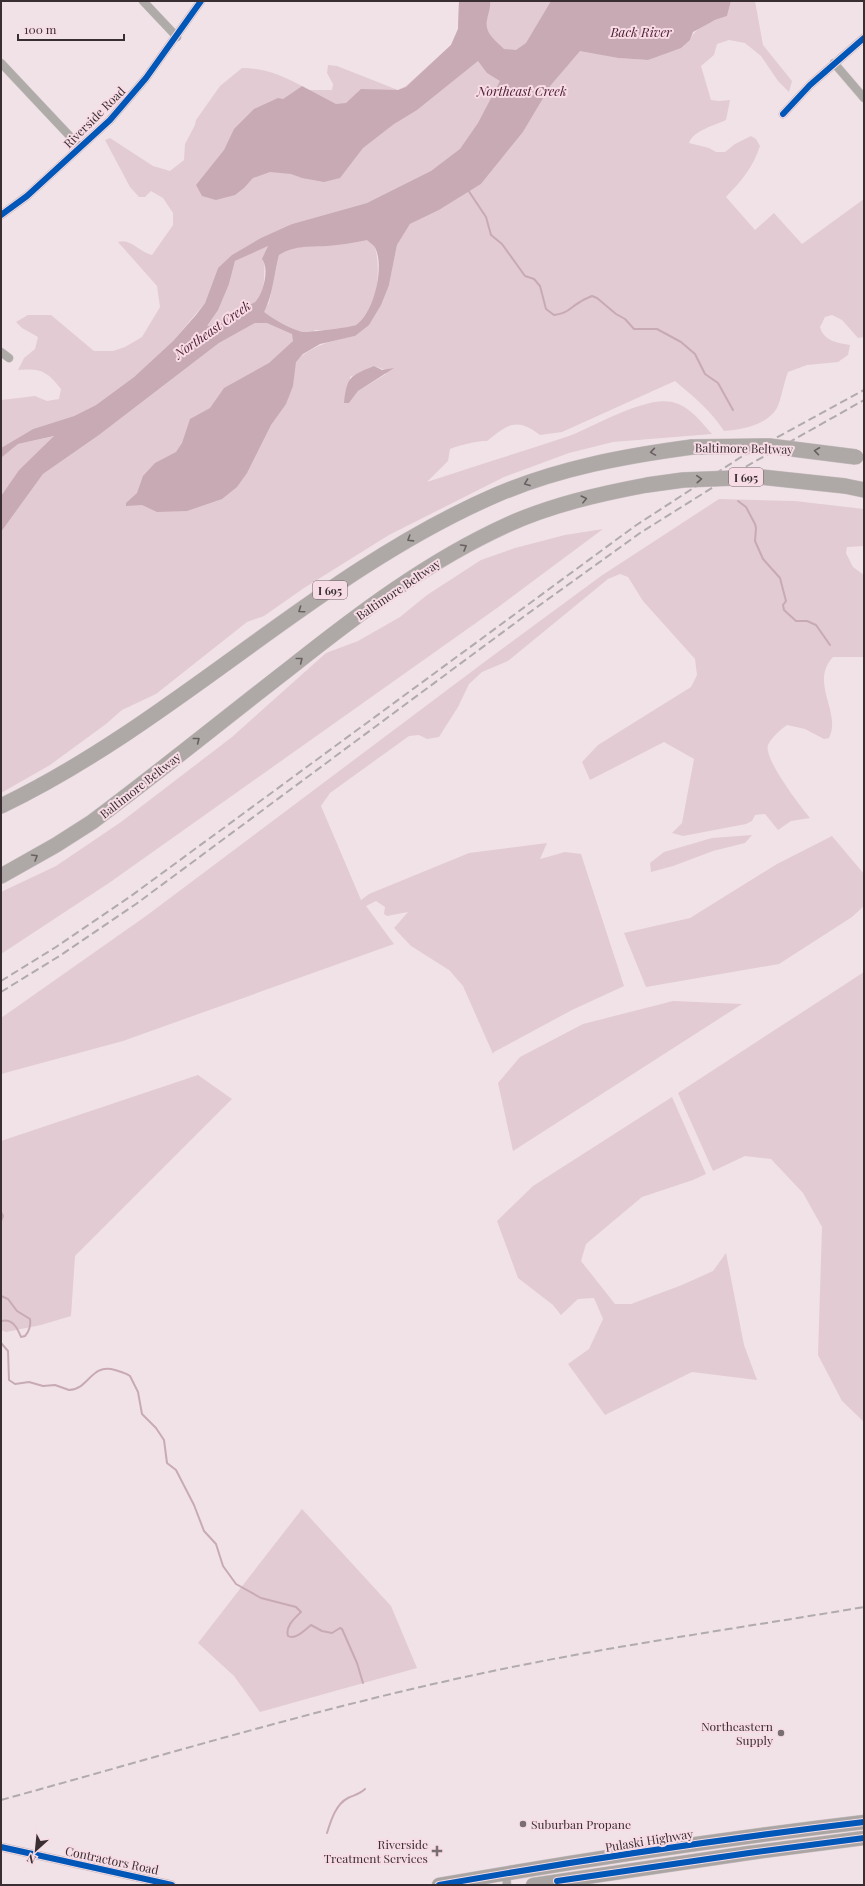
<svg xmlns="http://www.w3.org/2000/svg" width="865" height="1886" font-family="'Playfair Display',serif">
<style>
.green{fill:#e2cbd3;fill-rule:evenodd}
.water{fill:#c8aab5;fill-rule:evenodd}
.lines{fill:none;stroke-linecap:round;stroke-linejoin:round}
.stream{stroke:#c8aab5;stroke-width:2}
.minor-casing{stroke:#cbc0c4;stroke-width:9}
.trunk-casing{stroke:#cbc0c4;stroke-width:15}
.motorway-casing{stroke:#cbc0c4;stroke-width:16}
.minor{stroke:#aeaba9;stroke-width:8}
.trunk{stroke:#aba6a4;stroke-width:14}
.motorway{stroke:#aea8a6;stroke-width:15}
.rail{stroke:#b1abac;stroke-width:2;stroke-dasharray:8 4;stroke-linecap:butt}
.motorway-bridge-casing{stroke:#cbc0c4;stroke-width:16;stroke-linecap:butt}
.motorway-bridge{stroke:#aea8a6;stroke-width:15}
.cycleway-casing{stroke:#f7dce5;stroke-width:8}
.cycleway{stroke:#0057b8;stroke-width:6}
.oneway{stroke:#685f61}
.poi-dot{fill:#796e72;stroke:#f7dce5;stroke-width:1.5}
.labels{text-anchor:middle;dominant-baseline:central;stroke-width:4;stroke-linejoin:round;paint-order:stroke}
.shield{fill:#f7dce5;stroke:#726368;stroke-width:1}
.shield-label{font-size:11px;font-weight:bold;fill:#392f33}
.street-label{font-size:12px;fill:#392f33;stroke:#f7dce5}
.poi-label{font-size:12px;fill:#392f33;stroke:#f7dce5;text-anchor:end}
.water-label{font-size:13px;font-style:italic;fill:#4c1b31;stroke:#f7dce5}
</style>
<rect width="100%" height="100%" fill="#f1e2e7"/>
<path class="green" d="M 459,1 L 465,1 L 447,80 L 470,1 L 562,1 L 450,169 L 367,203 L 292,224 L 218,268 L 205,303 L 173,341 L 134,377 L 96,405 L 74,416 L 33,429 L 1,448 L 1,400 L 35,396 L 47,401 L 59,399 L 61,389 C 47,371 41,368 18,370 L 24,358 L 35,349 L 38,337 L 22,328 L 16,322 L 28,315 L 51,315 L 94,351 L 113,351 L 125,347 L 142,337 L 160,307 L 157,286 L 118,242 C 131,238 140,253 152,255 L 173,225 L 173,213 L 163,198 L 151,191 L 145,197 L 139,197 L 130,187 L 105,140 L 110,138 L 153,166 L 170,171 L 184,160 L 185,144 L 195,125 L 196,120 L 220,86 L 242,68 C 266,68 281,75 302,86 L 283,99 L 284,106 L 305,90 L 332,90 L 333,84 L 327,73 L 328,65 L 337,66 L 398,90 L 406,86 L 451,45 L 458,29 Z
M 731,1 L 755,1 L 763,45 L 792,81 L 789,92 L 778,81 L 761,56 L 745,43 L 729,40 L 717,44 L 714,55 L 701,66 L 711,100 L 719,101 L 730,100 L 726,120 C 715,125 693,131 689,143 L 709,148 L 716,152 L 725,152 L 735,144 L 751,136 L 756,139 L 760,146 C 753,168 741,181 726,197 L 755,230 L 774,213 L 802,244 L 864,199 L 864,337 L 858,338 L 842,320 L 832,315 L 825,317 L 820,327 C 824,341 837,343 850,345 L 848,355 L 838,362 L 807,365 L 788,372 C 784,382 781,400 777,408 C 767,425 742,430 724,431 C 711,411 694,397 675,381 L 562,432 L 540,435 C 517,417 508,424 487,441 C 480,440 456,446 450,449 L 448,461 L 427,482 C 474,466 522,452 569,436 C 595,426 645,396 672,402 C 690,406 701,422 712,434 L 613,442 L 569,453 L 504,477 L 389,535 L 304,588 L 264,616 L 247,622 L 156,694 L 122,710 L 106,724 L 50,765 L 1,793 L 1,532 L 43,474 L 99,435 L 219,343 L 255,323 L 269,303 L 279,255 L 284,245 L 390,227 L 374,245 C 382,265 378,314 356,326 C 346,330 325,330 315,330 L 295,362 C 314,344 331,341 355,336 L 389,285 L 397,245 L 410,224 L 439,210 L 481,184 L 523,132 L 551,85 L 580,50 L 618,58 L 648,60 L 690,40 C 696,26 712,21 727,16 ZM 374,366 L 385,370 L 386,374 L 358,391 L 349,403 L 350,377 Z
M 268,245 C 267,251 265,256 265,261 C 263,276 267,291 255,302 L 210,327 L 206,326 L 229,284 L 235,261 Z
M 55,436 L 19,470 L 1,496 L 1,458 L 18,444 Z
M 719,499 L 795,501 L 864,509 L 864,546 L 847,547 L 846,553 L 853,567 L 864,575 L 864,657 L 833,657 C 809,683 842,712 829,738 L 824,739 L 805,729 L 787,725 C 780,730 772,737 768,745 C 763,758 801,807 810,818 L 791,821 L 778,830 L 765,814 L 755,815 L 752,821 L 746,824 L 683,836 L 672,833 L 682,823 L 694,759 L 664,742 L 590,780 L 582,762 L 598,745 L 691,687 L 697,675 L 695,659 L 643,601 L 628,577 L 620,574 L 608,579 L 508,661 L 482,672 L 469,684 L 458,707 L 439,737 L 427,739 L 419,735 L 409,736 L 330,793 L 321,806 L 361,900 L 369,894 L 469,853 L 547,843 L 540,859 L 565,852 L 581,854 L 624,986 L 572,1010 L 494,1052 L 493,1054 L 463,986 L 449,970 L 411,946 L 394,928 L 408,912 L 387,916 L 384,914 L 385,907 L 376,901 L 366,906 L 394,944 L 123,1041 L 1,1074 L 1,1018 L 146,916 L 483,663 L 601,576 Z
M 603,529 L 497,608 L 109,883 L 1,954 L 1,892 L 56,866 L 121,822 L 232,737 L 326,653 L 358,641 L 400,617 L 427,595 L 481,560 L 515,548 L 565,535 Z
M 752,835 L 745,843 L 713,851 L 673,866 L 651,872 L 650,863 L 664,852 L 712,838 Z
M 832,836 L 864,874 L 864,906 L 852,917 L 779,964 L 646,987 L 624,933 L 690,918 L 777,864 Z
M 864,972 L 864,1422 L 842,1401 L 818,1355 L 822,1227 L 803,1193 L 771,1159 L 745,1156 L 713,1171 L 678,1093 Z
M 673,1001 L 742,1004 L 513,1151 L 498,1083 L 520,1057 L 583,1024 Z
M 198,1075 L 232,1099 L 75,1256 L 71,1316 L 41,1325 L 6,1332 L 1,1330 L 1,1141 Z
M 672,1097 L 706,1174 L 693,1180 L 642,1197 L 586,1244 L 581,1261 L 615,1304 L 631,1304 L 682,1285 L 713,1271 L 726,1253 L 744,1345 L 757,1380 L 692,1372 L 605,1415 L 568,1364 L 589,1349 L 603,1319 L 594,1298 L 578,1299 L 561,1315 L 553,1305 L 518,1278 L 497,1221 L 533,1186 Z
M 302,1509 L 391,1606 L 417,1668 L 260,1712 L 234,1676 L 198,1643 Z"/>
<path class="water" d="M 459,1 L 490,1 C 491,8 488,13 487,20 C 484,33 496,41 504,49 L 516,50 L 526,43 L 551,1 L 731,1 L 727,16 L 715,20 L 693,32 L 690,40 L 681,48 L 648,60 L 618,58 L 580,51 L 551,85 L 523,132 L 481,184 L 439,210 L 410,224 L 397,245 L 389,285 L 381,305 L 369,325 L 355,336 L 320,344 L 303,354 L 296,362 L 293,386 L 286,404 L 271,425 L 247,473 L 237,487 L 222,499 L 187,511 L 157,512 L 142,505 L 126,506 L 126,503 L 137,493 L 143,476 L 155,463 L 176,452 L 182,443 L 190,419 L 210,408 L 224,388 L 269,363 L 293,341 L 292,334 L 267,323 L 255,323 L 219,343 L 99,435 L 43,474 L 1,532 L 1,496 L 19,470 L 54,436 L 18,444 L 1,458 L 1,448 L 33,429 L 74,416 L 96,405 L 134,377 L 173,341 L 196,315 L 205,303 L 218,268 L 232,255 L 261,238 L 292,224 L 367,203 L 431,171 L 460,149 L 478,123 L 500,81 L 487,73 L 478,61 L 417,110 L 394,124 L 363,148 L 340,178 L 324,182 L 302,178 L 291,174 L 270,172 L 253,178 L 244,188 L 235,195 L 216,200 L 202,196 L 196,185 L 224,150 L 234,129 L 254,109 L 278,98 L 283,99 L 302,86 L 336,104 L 346,103 L 361,89 L 398,90 L 406,87 L 451,45 L 458,29 ZM 367,240 C 369,242 372,244 374,246 C 386,263 374,314 356,325 C 353,327 306,333 302,332 C 288,328 275,320 264,312 C 273,295 274,274 279,255 C 295,245 309,247 327,246 C 340,245 354,243 367,240 ZM 268,246 L 262,259 C 270,268 263,295 255,302 L 210,326 L 207,326 L 218,310 L 229,284 L 235,261 Z
M 374,366 L 382,370 L 394,368 L 358,391 L 349,403 L 344,403 C 347,376 350,376 374,366 Z"/>
<g class="lines">
<path class="stream" d="M 468,190 L 486,217 L 491,235 L 502,244 L 525,276 L 534,279 L 540,286 L 546,309 L 554,315 C 569,313 569,308 580,302 C 584,299 588,298 592,296 L 597,298 L 616,314 L 625,319 L 634,329 L 657,329 L 681,342 L 695,354 L 705,374 L 718,383 L 733,410
M 738,501 L 746,507 L 755,524 L 756,528 L 755,541 L 763,559 L 780,578 L 786,601 L 783,605 L 784,610 L 796,621 L 807,621 L 816,625 L 830,645
M 1,1212 L 3,1216 L 1,1221
M 1,1296 L 8,1299 L 17,1311 L 30,1319 C 31,1325 29,1332 25,1336 L 21,1337 C 17,1327 12,1318 1,1321
M 1,1343 L 8,1351 L 9,1380 L 15,1384 L 29,1382 L 43,1386 L 55,1385 L 69,1390 C 90,1389 90,1363 115,1370 C 121,1372 126,1373 130,1376 L 138,1392 L 142,1414 L 156,1428 L 164,1440 L 167,1463 L 176,1470 L 194,1505 L 204,1531 L 216,1544 L 223,1566 L 236,1584 L 261,1598 L 296,1607 L 301,1612 C 295,1618 285,1626 288,1636 C 295,1640 305,1630 311,1625 L 322,1631 L 332,1633 L 340,1628 L 342,1629 L 357,1663 L 363,1683
M 327,1833 C 331,1820 336,1804 348,1798 C 354,1795 360,1794 365,1789"/>
<g class="minor-casing">
<path id="minor" d="M 143,1 L 177,37
M 1,63 L 80,147
M 834,63 L 864,98
M 783,114 L 810,85 L 864,38
M 1,215 L 27,196 L 110,120 L 146,78 L 201,1
M 1,352 L 9,358
M 1,1847 L 172,1885
M 506,1873 L 507,1885"/>
</g>
<g class="trunk-casing">
<path id="trunk" d="M 439,1885 C 580,1860 722,1839 864,1822
M 533,1885 L 749,1853 L 864,1838"/>
</g>
<g class="motorway-casing">
<path id="motorway" d="M 845,486 L 864,490
M 1,806 C 178,721 316,573 496,495 C 559,468 625,456 692,447
M 1,876 L 56,845 L 92,822 C 159,772 224,719 290,668 C 358,614 428,561 507,525 C 551,505 599,494 647,485"/>
</g>
<use href="#minor" class="minor"/>
<use href="#trunk" class="trunk"/>
<use href="#motorway" class="motorway"/>
<path class="rail" d="M 1,981 L 56,947 L 131,896 L 635,526 L 741,457 L 864,390
M 1,992 L 61,955 L 136,904 L 526,615 L 640,533 L 747,466 L 864,400
M 1,1800 C 158,1757 315,1709 474,1675 C 603,1647 734,1629 864,1607"/>
<g class="motorway-bridge-casing">
<path id="motorway-bridge" d="M 692,447 L 769,446 L 856,457
M 647,485 L 683,480 L 761,477 L 845,486"/>
</g>
<use href="#motorway-bridge" class="motorway-bridge"/>
<g class="cycleway-casing">
<path id="cycleway" d="M 783,114 L 810,85 L 864,38
M 1,215 L 27,196 L 110,120 L 146,78 L 201,1
M 1,1847 L 172,1885
M 557,1881 L 749,1853 L 864,1838
M 439,1885 C 580,1860 722,1839 864,1822"/>
</g>
<use href="#cycleway" class="cycleway"/>
</g>
<defs><path id="oneway-chevron" d="M-2-3.5L2.5 0L-2 3.5" fill="none" stroke-width="1.6" stroke-linecap="round" stroke-linejoin="round"/></defs>
<g class="oneway">
<use href="#oneway-chevron" transform="translate(817 451) rotate(-172)"/>
<use href="#oneway-chevron" transform="translate(653 452) rotate(171)"/>
<use href="#oneway-chevron" transform="translate(699 479) rotate(-4)"/>
<use href="#oneway-chevron" transform="translate(527 483) rotate(159)"/>
<use href="#oneway-chevron" transform="translate(584 499) rotate(-14)"/>
<use href="#oneway-chevron" transform="translate(410 539) rotate(148)"/>
<use href="#oneway-chevron" transform="translate(464 547) rotate(-30)"/>
<use href="#oneway-chevron" transform="translate(301 610) rotate(145)"/>
<use href="#oneway-chevron" transform="translate(300 660) rotate(-38)"/>
<use href="#oneway-chevron" transform="translate(197 740) rotate(-38)"/>
<use href="#oneway-chevron" transform="translate(35 857) rotate(-30)"/>
</g>
<g class="poi-dot">
<circle cx="781" cy="1733" r="4"/>
<circle cx="523" cy="1824" r="4"/>
<path d="M435 1845h4v4h4v4h-4v4h-4v-4h-4v-4h4z"/>
</g>
<g class="labels">
<g class="shield">
<rect x="729" y="468" width="34" height="18" rx="3"/>
<rect x="313" y="581" width="34" height="18" rx="3"/>
</g>
<g class="shield-label">
<text x="746" y="477">I 695</text>
<text x="330" y="590">I 695</text>
</g>
<g class="street-label">
<text transform="translate(94 117) rotate(-45)">Riverside Road</text>
<text transform="translate(744 448) rotate(1)">Baltimore Beltway</text>
<text transform="translate(398 589) rotate(-34)">Baltimore Beltway</text>
<text transform="translate(140 785) rotate(-38)">Baltimore Beltway</text>
<text transform="translate(649 1840) rotate(-9)">Pulaski Highway</text>
<text transform="translate(112 1860) rotate(12)">Contractors Road</text>
</g>
<g class="poi-label">
<text x="773" y="1726">Northeastern<tspan x="773" dy="14">Supply</tspan></text>
<text x="531" y="1824" text-anchor="start">Suburban Propane</text>
<text x="428" y="1844">Riverside<tspan x="428" dy="14">Treatment Services</tspan></text>
</g>
<g class="water-label">
<text x="641" y="31">Back River</text>
<text x="522" y="90">Northeast Creek</text>
<text transform="translate(212 329) rotate(-35)">Northeast Creek</text>
</g>
</g>
<rect width="865" height="1886" fill="none" stroke="#392f33" stroke-width="4"/>
<g transform="translate(36 1850) rotate(207)" stroke="#f7dce5" stroke-width="3" paint-order="stroke">
<path d="M0-3L7 15L0 10L-7 15Z" fill="#392f33"/>
<text y="-6" font-size="11" font-weight="bold" text-anchor="middle" fill="#392f33">N</text>
</g>
<path d="M18 34v6h106v-6" fill="none" stroke="#392f33" stroke-width="2"/>
<text x="24" y="34" font-size="12" fill="#392f33" stroke="#f7dce5" stroke-width="3" paint-order="stroke">100 m</text>
</svg>
